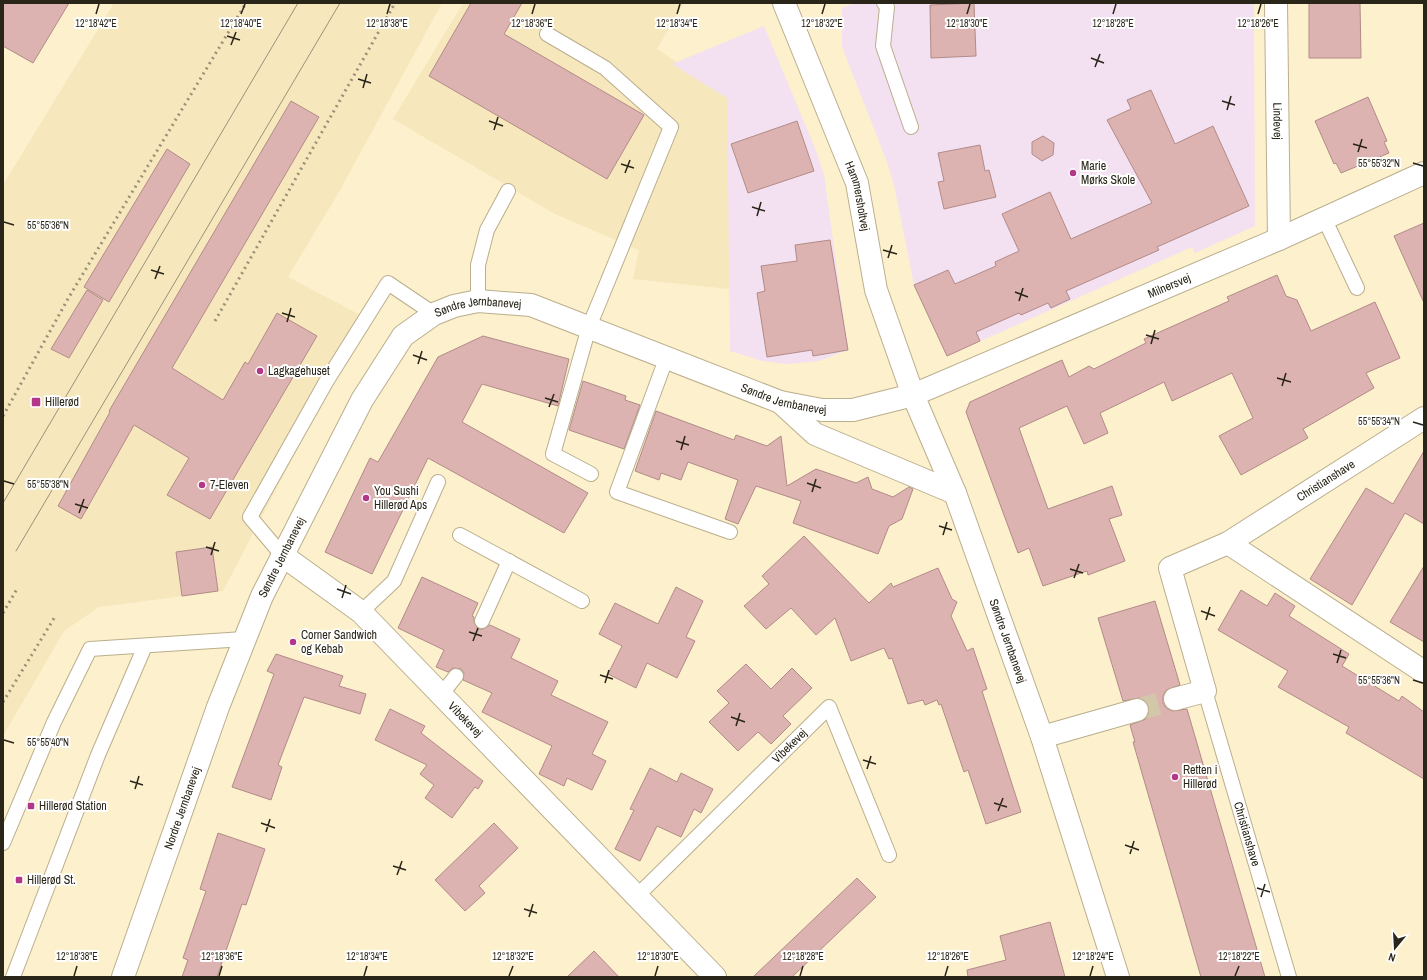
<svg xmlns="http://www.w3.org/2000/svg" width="1427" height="980" font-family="'Archivo Narrow',sans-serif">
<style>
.built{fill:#f6e7bc}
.education{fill:#f3e0f0}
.building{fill:#dcb3b0;stroke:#b28b88}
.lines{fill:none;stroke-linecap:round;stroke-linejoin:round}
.minor-tunnel{stroke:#d3c7a9;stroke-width:22;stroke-dasharray:22 11;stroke-linecap:butt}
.service-casing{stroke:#baae8d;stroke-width:16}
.minor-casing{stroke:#baae8d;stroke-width:24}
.tertiary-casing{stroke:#baae8d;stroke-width:24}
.service{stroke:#fff;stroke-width:14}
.minor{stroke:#fff;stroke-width:22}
.tertiary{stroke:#fff;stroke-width:22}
.tram{stroke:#9a9178;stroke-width:1}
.rail{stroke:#9a9178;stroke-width:3;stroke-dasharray:2 4;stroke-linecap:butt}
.ticks{fill:none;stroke:#292518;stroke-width:1.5}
.poi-dot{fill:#b23789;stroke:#fff;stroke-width:1.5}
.labels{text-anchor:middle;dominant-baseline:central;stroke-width:4;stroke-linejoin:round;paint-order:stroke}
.street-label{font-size:12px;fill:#292518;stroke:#fff}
.poi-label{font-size:12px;fill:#292518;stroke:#fff;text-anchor:start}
.ticks-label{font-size:10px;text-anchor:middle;fill:#292518;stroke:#fff;stroke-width:4;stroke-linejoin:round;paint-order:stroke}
</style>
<rect width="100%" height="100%" fill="#fdf0cd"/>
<path class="built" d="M 114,3 L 442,3 L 339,192 L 288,277 L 366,318 L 223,591 L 99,607 L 64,631 L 3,736 L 3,185 Z
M 463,3 L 684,3 L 657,49 L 728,96 L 729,289 L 633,279 L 639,250 L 555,214 L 393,119 Z"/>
<path class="education" d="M 854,3 L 1254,3 L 1255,226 L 1195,253 L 1192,247 L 947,356 L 914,285 L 894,185 L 887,162 L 842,47 L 842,8 Z
M 764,26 L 815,148 L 824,174 L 826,189 L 848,350 L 819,361 L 787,364 L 762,361 L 730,351 L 727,98 L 672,64 Z"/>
<path class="building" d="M 3,3 L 69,3 L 33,63 L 3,46 Z
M 471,3 L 522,3 L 504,34 L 644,115 L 607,179 L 429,76 Z
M 974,3 L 976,56 L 931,58 L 930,5 Z
M 1309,3 L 1360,3 L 1361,58 L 1309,58 Z
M 1151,90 L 1175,144 L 1213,126 L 1249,206 L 1157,247 L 1159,250 L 1066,291 L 1070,299 L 1051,308 L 1048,303 L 1021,315 L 1019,313 L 976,332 L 980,341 L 947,356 L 914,285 L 948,270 L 955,284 L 996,266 L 995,262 L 1019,251 L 1002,214 L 1050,192 L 1071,239 L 1152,203 L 1107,120 L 1131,109 L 1127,100 Z
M 1368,97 L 1387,141 L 1384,142 L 1389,153 L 1341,173 L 1336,163 L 1334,164 L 1315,121 Z
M 291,101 L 319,117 L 172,368 L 223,400 L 245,362 L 248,364 L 277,313 L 317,336 L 210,519 L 167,495 L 189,458 L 134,425 L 81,519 L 58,506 L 110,412 L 109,411 Z
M 797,121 L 814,171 L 748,193 L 731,144 Z
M 1043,136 L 1054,143 L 1053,155 L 1042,161 L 1032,154 L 1032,142 Z
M 980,145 L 985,171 L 989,170 L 996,197 L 944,209 L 938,182 L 944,181 L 938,153 Z
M 167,149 L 190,164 L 109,302 L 84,287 Z
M 1424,223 L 1424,303 L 1394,236 Z
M 830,240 L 848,350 L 813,356 L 812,350 L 767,357 L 757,293 L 765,291 L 761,266 L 797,261 L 795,245 Z
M 1277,275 L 1286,296 L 1297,300 L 1311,331 L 1375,302 L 1400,358 L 1366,373 L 1374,388 L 1303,429 L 1308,438 L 1241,475 L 1219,436 L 1253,418 L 1232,373 L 1172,401 L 1164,382 L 1100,413 L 1108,433 L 1084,444 L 1067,406 L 1019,428 L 1048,509 L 1112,486 L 1122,515 L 1109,519 L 1125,561 L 1088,575 L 1087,571 L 1043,586 L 1029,548 L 1018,553 L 966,412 L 970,402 L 1062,360 L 1069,377 L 1089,366 L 1094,369 L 1146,343 L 1144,339 L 1229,301 L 1227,297 Z
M 87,290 L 103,300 L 69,358 L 51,349 Z
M 483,336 L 569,359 L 558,406 L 482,384 L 462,422 L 588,493 L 564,533 L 428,458 L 372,574 L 325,552 L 370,458 L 378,462 L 438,357 Z
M 583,381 L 626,396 L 625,400 L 640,405 L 624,449 L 569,430 Z
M 656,411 L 734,440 L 736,435 L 767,446 L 781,436 L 787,486 L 816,469 L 856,483 L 868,477 L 872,489 L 893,497 L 909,487 L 913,489 L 902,519 L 889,526 L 878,554 L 793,523 L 801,501 L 756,486 L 738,524 L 725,519 L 738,480 L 688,462 L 681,480 L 661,473 L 659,480 L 635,471 Z
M 1424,451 L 1424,524 L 1405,513 L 1352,605 L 1310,579 L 1366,488 L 1393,504 Z
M 804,536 L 869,603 L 891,583 L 893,587 L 938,568 L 952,599 L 957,602 L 951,616 L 967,651 L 973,648 L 987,689 L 982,691 L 1021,812 L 986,824 L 968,770 L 964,772 L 941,704 L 939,705 L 937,700 L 925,705 L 923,700 L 908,704 L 892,658 L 889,659 L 884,648 L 851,661 L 835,618 L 816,635 L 791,608 L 766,629 L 744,606 L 769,584 L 762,576 Z
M 212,547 L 218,591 L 182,596 L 176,552 Z
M 1424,566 L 1424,642 L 1390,622 Z
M 422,577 L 478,603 L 472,616 L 474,617 L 474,622 L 478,629 L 483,629 L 490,625 L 520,639 L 511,658 L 558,681 L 551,695 L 608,722 L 592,754 L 606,761 L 592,790 L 567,778 L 564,786 L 539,774 L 552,746 L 482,712 L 492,693 L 463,680 L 464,673 L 461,669 L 453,668 L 448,672 L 436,667 L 444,650 L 398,628 Z
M 676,587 L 703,601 L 686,637 L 695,641 L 677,678 L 647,663 L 636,688 L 608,674 L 622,646 L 599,634 L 615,603 L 658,624 Z
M 1241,590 L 1267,606 L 1275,593 L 1295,606 L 1289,616 L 1349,654 L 1342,666 L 1399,701 L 1402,696 L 1424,712 L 1424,779 L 1346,733 L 1349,727 L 1278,687 L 1288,671 L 1218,630 Z
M 1155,601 L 1180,685 L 1166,690 L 1163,696 L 1163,703 L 1166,708 L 1172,711 L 1187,709 L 1265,977 L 1201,977 L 1133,742 L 1135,742 L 1130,725 L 1146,719 L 1149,713 L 1149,706 L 1145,701 L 1140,698 L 1123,701 L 1098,618 Z
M 276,654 L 343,676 L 339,686 L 366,694 L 360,714 L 304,697 L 278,765 L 282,767 L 271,800 L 232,787 L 274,674 L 267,671 Z
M 746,664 L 771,689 L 792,668 L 812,688 L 783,716 L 791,724 L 771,744 L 758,732 L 738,751 L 709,722 L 729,703 L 717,691 Z
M 390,709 L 425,726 L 421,733 L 483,781 L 478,789 L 475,787 L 452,818 L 425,798 L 434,785 L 420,774 L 427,765 L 375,740 Z
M 650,768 L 677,782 L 681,773 L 713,789 L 701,813 L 694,809 L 681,837 L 657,826 L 640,861 L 615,849 L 634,810 L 630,809 Z
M 494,823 L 518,848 L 479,886 L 485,893 L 465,911 L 435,880 Z
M 218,833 L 265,849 L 246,905 L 242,904 L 217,977 L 182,977 L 188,960 L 183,958 L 206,891 L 200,889 Z
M 857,878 L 876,897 L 841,930 L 792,977 L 753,977 Z
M 1050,922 L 1065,977 L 968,977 L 967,970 L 1006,960 L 1000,936 Z
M 594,951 L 619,977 L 567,977 Z"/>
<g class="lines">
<path class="minor-tunnel" d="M 1137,710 L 1175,699"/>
<g class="service-casing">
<g id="service">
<path d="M 884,3 L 887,7 L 883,46 L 911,127"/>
<path d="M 547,34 L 605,68 L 671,127 L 589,327 L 553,454 L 591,474"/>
<path d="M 1324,218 L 1357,288"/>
<path d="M 478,301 L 478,265 L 487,230 L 508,191"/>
<path d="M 666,359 L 617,492 L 730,532"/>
<path d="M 460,535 L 582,601"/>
<path d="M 282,555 L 250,517 L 326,382 L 388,283 L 434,314"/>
<path d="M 361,612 L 394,581 L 438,482"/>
<path d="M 482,621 L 509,561"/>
<path id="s1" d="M 1205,691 L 1289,977"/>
<path d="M 441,695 L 456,676"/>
<path d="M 3,843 L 54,722 L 90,649 L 244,639"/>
<path id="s2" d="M 637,896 L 829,707 L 889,855"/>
<path d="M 13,977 L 98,755 L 145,646"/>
</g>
</g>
<g class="minor-casing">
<g id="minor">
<path id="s3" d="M 1276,3 L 1279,239"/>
<path d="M 1228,543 L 1424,672"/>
<path id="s4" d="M 282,555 L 361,612 L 715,977"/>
<path id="s5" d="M 1175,699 L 1205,691 L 1170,568 L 1228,543 L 1424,418"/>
<path d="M 1042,737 L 1137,710"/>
</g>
</g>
<g class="tertiary-casing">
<g id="tertiary">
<path id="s6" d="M 784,3 L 857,183 L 876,290 L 913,395 L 955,493 L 1042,737 L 1118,977"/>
<path d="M 780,402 L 815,434 L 955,493"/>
<path id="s7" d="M 123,977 L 218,707 L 262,596 L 362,400 L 403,336 L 434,314 L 454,306 L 478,301 L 531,305 L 780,402 L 822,410 L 853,410 L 913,395 L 1279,239 L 1424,173"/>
</g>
</g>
<use href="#service" class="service"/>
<use href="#minor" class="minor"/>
<use href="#tertiary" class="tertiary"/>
<path class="tram" d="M 3,503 L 298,3
M 16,551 L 340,3"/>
<path class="rail" d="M 215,321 L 395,3
M 3,416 L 69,297 L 246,3
M 3,613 L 17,589
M 3,702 L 56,615"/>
</g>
<path class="ticks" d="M 96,14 L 99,4M 241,14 L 245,4M 387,14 L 390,4M 532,14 L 535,4M 677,14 L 680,4M 822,14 L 825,4M 967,14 L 970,4M 1113,14 L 1116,4M 1258,14 L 1261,4M 227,36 L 240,40M 231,45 L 236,32M 1091,58 L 1104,63M 1095,67 L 1100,54M 358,79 L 371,83M 363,88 L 367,74M 1222,101 L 1235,105M 1227,110 L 1231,96M 489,121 L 503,126M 494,130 L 498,117M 1353,144 L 1367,148M 1358,152 L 1362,139M 1413,163 L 1423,166M 621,164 L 634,168M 625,173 L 630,160M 752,207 L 765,211M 757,216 L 761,202M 4,222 L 14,225M 883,250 L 897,254M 888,258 L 892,245M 151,270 L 164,274M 155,279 L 160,266M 1015,292 L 1028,297M 1019,301 L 1023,288M 282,313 L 295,317M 287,322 L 291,308M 1146,335 L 1159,339M 1151,344 L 1155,330M 413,355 L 427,360M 418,364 L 422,351M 1277,378 L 1291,382M 1282,386 L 1286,373M 545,398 L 558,402M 549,407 L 554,394M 1413,422 L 1423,425M 676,441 L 689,445M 681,450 L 685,436M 4,481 L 14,484M 807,483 L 821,488M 812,492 L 816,479M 75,504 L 88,508M 79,513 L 84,499M 939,526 L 952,530M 943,535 L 947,522M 206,547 L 219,551M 211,555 L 215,542M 1070,569 L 1083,573M 1074,578 L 1079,564M 337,589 L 351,594M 342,598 L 346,585M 1201,611 L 1215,616M 1206,620 L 1210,607M 469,632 L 482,636M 473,641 L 478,628M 1333,654 L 1346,658M 1337,663 L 1341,650M 600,675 L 613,679M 1413,680 L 1423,683M 605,683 L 609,670M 731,717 L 745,722M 736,726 L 740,713M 4,740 L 14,743M 863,760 L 876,764M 867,769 L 871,756M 130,781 L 143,785M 135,789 L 139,776M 994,803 L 1007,807M 998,811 L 1003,798M 261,823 L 275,828M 266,832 L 270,819M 1125,845 L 1139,850M 1130,854 L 1134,841M 393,866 L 406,870M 397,875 L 402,861M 1257,888 L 1270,892M 1261,897 L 1265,884M 524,909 L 537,913M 529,917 L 533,904M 74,976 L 77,966M 219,976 L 222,966M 364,976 L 367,966M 509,976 L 513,966M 655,976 L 658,966M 800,976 L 803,966M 945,976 L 948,966M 1090,976 L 1093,966M 1235,976 L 1239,966"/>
<g class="poi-dot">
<circle cx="1073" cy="173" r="4"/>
<circle cx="260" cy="371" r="4"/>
<rect x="31" y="397" width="10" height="10" rx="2"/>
<circle cx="202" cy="485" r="4"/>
<circle cx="366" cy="498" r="4"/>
<circle cx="293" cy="642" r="4"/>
<circle cx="1175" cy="777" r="4"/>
<rect x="27" y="802" width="8" height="8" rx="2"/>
<rect x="15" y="876" width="8" height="8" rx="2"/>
</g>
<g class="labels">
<g class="street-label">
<text stroke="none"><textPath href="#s3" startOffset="118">Lindevej</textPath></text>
<text stroke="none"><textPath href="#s6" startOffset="207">Hammersholtvej</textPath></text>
<text stroke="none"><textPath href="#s7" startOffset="1520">Milnersvej</textPath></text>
<text stroke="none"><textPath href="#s7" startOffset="785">Søndre Jernbanevej</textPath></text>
<text stroke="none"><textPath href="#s7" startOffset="1109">Søndre Jernbanevej</textPath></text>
<text stroke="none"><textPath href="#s5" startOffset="338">Christianshave</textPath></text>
<text stroke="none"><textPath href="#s7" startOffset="449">Søndre Jernbanevej</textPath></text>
<text stroke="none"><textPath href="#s6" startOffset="678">Søndre Jernbanevej</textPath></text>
<text stroke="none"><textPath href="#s4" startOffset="247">Vibekevej</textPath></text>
<text stroke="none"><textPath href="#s2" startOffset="214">Vibekevej</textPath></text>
<text stroke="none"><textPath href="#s7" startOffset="179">Nordre Jernbanevej</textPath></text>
<text stroke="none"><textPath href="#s1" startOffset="149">Christianshave</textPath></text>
</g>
<g class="poi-label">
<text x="1081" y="166">Marie<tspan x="1081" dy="14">Mørks Skole</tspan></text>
<text x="268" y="371">Lagkagehuset</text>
<text x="45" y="402">Hillerød</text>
<text x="210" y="485">7-Eleven</text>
<text x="374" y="491">You Sushi<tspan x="374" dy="14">Hillerød Aps</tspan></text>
<text x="301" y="635">Corner Sandwich<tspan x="301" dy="14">og Kebab</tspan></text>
<text x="1183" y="770">Retten i<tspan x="1183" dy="14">Hillerød</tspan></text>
<text x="39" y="806">Hillerød Station</text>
<text x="27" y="880">Hillerød St.</text>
</g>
</g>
<g class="ticks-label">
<text x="96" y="27">12°18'42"E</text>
<text x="241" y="27">12°18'40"E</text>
<text x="387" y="27">12°18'38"E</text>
<text x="532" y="27">12°18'36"E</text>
<text x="677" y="27">12°18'34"E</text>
<text x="822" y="27">12°18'32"E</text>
<text x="967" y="27">12°18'30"E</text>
<text x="1113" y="27">12°18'28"E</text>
<text x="1258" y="27">12°18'26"E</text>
<text x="1379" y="167">55°55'32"N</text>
<text x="48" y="229">55°55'36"N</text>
<text x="1379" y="425">55°55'34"N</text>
<text x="48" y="488">55°55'38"N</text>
<text x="1379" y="684">55°55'36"N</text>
<text x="48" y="746">55°55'40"N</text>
<text x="77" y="960">12°18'38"E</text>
<text x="222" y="960">12°18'36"E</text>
<text x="367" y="960">12°18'34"E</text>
<text x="513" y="960">12°18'32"E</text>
<text x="658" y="960">12°18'30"E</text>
<text x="803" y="960">12°18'28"E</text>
<text x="948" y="960">12°18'26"E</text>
<text x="1093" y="960">12°18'24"E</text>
<text x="1239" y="960">12°18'22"E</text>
</g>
<rect width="1427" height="980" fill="none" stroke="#292518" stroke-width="8"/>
<g transform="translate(1395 948) rotate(198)" stroke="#ffffff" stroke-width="3" paint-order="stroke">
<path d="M0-3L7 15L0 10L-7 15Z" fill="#292518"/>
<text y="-6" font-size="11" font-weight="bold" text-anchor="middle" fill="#292518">N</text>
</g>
</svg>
